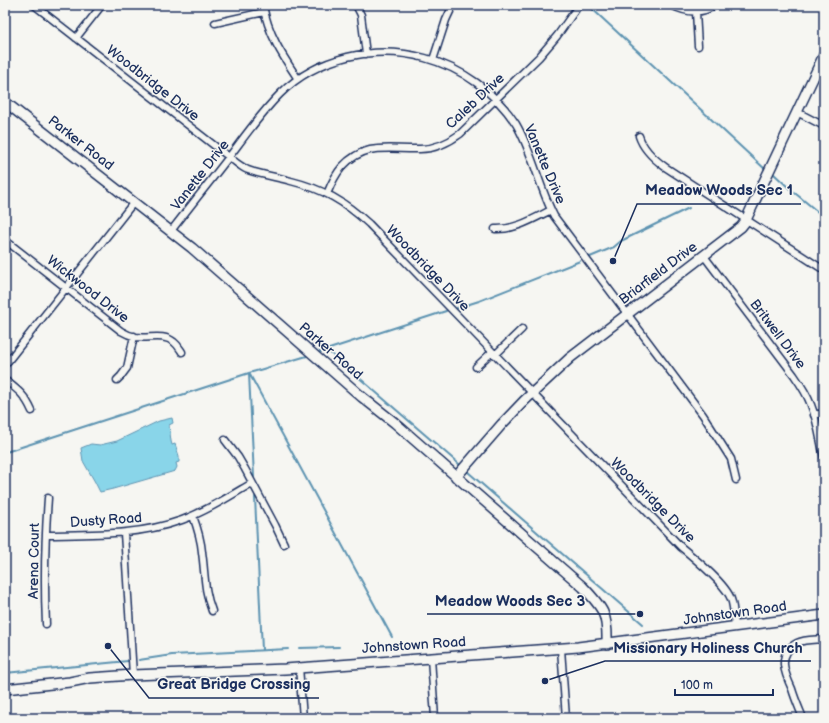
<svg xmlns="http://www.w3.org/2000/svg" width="829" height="723" font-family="'Balsamiq Sans',sans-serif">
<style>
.water{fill:#89d5e9;stroke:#5d93b1}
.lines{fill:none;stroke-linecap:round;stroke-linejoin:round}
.stream{stroke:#5d93b1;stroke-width:2}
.street-casing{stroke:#1b2f5e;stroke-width:9}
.secondary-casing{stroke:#1b2f5e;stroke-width:12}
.street{stroke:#f6f6f2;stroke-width:6}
.secondary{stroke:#f6f6f2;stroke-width:9}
.labels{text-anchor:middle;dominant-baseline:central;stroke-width:3;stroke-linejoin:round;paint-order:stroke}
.street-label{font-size:14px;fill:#1b2f5e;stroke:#f6f6f2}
.leader{fill:none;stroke:#1b2f5e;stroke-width:1.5}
.callout-dot{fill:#1b2f5e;stroke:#f6f6f2;stroke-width:1.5}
.callout-label{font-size:15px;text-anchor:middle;font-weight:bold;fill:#1b2f5e;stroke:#f6f6f2;stroke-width:3;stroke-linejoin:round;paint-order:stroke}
</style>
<rect width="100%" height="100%" fill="#f6f6f2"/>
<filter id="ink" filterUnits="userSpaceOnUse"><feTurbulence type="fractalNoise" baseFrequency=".025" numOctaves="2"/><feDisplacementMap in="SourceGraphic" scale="8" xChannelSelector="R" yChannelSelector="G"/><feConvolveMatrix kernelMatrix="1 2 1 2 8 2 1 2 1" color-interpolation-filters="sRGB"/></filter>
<g filter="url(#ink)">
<path class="water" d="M 172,418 L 173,423 L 169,425 L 171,441 L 172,445 L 175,444 L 179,456 L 179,462 L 176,463 L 177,467 L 175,471 L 113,489 L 100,492 L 95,482 L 83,461 L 81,448 L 91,444 L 100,445 L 117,441 L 159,421 Z"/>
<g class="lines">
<path class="stream" d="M 588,5 L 766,170
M 774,174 L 790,189 L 824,217
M 590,257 L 614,247 L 621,241 L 689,208
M 457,308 L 479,301 L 580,261
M 327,350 L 459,464
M 320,352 L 446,311
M 249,373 L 392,637
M 249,374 L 254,477
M 468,472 L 643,624
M 255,497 L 262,650
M 299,648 L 339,647
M 139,660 L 172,655 L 288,649
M 5,673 L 128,661
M 8,683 L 7,673 L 6,452 L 249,373 L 307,356
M 5,700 L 9,695"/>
<g class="street-casing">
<path id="street" d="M 34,5 L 238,164 C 241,166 245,169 248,170 C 262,175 277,177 291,181 C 323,189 344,201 369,224 L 681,547 C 694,558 725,583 731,599 C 734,607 734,618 735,627
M 263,5 C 268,34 282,55 298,79
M 356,5 L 361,15 L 366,54
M 671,5 C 685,12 701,15 715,5
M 696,12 L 698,46
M 215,23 L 264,12
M 76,38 L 102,5
M 433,60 L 446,20 L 453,5
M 797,112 L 824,126
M 639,136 C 643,149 654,159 665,167 L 824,270
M 327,194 C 331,184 335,175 342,167 C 366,141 390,150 420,149 C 435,149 448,143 460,134 L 539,57 L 557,36 L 579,5
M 495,229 C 515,230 533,219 551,210
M 171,231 C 191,205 212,179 232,153 C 247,133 262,112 280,94 C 317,57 375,44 425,58 C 462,68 495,92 516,124 C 533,153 539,187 554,216 L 703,415 L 731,459 L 736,480
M 5,240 L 121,331 C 126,334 131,336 136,337 C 149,339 163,333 174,342 C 178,345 180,349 182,352
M 704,256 L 794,375 C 801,385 807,394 811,405 C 818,422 820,440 824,458
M 495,355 L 522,329
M 5,365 L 134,202
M 476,367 L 492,352
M 5,380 C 18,390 25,395 32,411
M 117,380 L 121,376 L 127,368 L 134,336
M 814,415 L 824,413
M 225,440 L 238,457 L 245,469 L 275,525 L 284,544
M 193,516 C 197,527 201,540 202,552 C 205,573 204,591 212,611
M 124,533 L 133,675
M 46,535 C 93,534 137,536 182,520 C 207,511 230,496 252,483
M 46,624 C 44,582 45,540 48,498
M 561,649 L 566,718
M 431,658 L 435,718
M 299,667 L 303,718
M 803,718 C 799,708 795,699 792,689 C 785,674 776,654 797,643 C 805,639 815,640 824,639"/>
</g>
<g class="secondary-casing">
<path id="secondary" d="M 5,102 L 192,248 L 362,397 L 395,423 L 583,587 C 603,608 608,614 607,644
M 456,477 L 502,424 L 524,401 L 570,358 L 741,227 L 745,222 L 752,207 L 824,55
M 5,689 L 70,682 L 90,678 L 133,675 L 285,669 L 578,647 L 824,615"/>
</g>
<use href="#street" class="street"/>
<use href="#secondary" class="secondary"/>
</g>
</g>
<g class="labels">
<g class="street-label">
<text transform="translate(153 83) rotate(38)">Woodbridge Drive</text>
<text transform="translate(475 101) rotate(-43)">Caleb Drive</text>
<text transform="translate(81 143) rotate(38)">Parker Road</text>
<text transform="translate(545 164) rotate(67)">Vanette Drive</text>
<text transform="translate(200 175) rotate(-52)">Vanette Drive</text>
<text transform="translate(428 268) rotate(46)">Woodbridge Drive</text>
<text transform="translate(658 273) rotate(-37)">Briarfield Drive</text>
<text transform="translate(88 289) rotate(38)">Wickwood Drive</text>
<text transform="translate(778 334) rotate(53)">Britwell Drive</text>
<text transform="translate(331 351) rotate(41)">Parker Road</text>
<text transform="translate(653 500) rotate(45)">Woodbridge Drive</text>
<text transform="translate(106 520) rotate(-4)">Dusty Road</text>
<text transform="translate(34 561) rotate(-89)">Arena Court</text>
<text transform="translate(735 613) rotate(-8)">Johnstown Road</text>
<text transform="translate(414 645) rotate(-4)">Johnstown Road</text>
</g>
</g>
<path class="leader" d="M613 261L637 204H801M640 614L593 614H427M545 681L605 661H811M108 646L149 698H319"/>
<g class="callout-dot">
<circle cx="613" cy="261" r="4"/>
<circle cx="640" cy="614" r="4"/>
<circle cx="545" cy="681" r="4"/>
<circle cx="108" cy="646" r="4"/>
</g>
<g class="callout-label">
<text x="719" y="195">Meadow Woods Sec 1</text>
<text x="510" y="606">Meadow Woods Sec 3</text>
<text x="708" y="653">Missionary Holiness Church</text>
<text x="234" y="689">Great Bridge Crossing</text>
</g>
<rect width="829" height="723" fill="none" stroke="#f6f6f2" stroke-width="20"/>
<rect x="10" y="10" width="809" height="703" fill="none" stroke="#1b2f5e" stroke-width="1.5" filter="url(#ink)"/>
<path d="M675 689v6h98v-6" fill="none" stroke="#1b2f5e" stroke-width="2"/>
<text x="681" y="689" font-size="12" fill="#1b2f5e" stroke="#f6f6f2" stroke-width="3" paint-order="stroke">100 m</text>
</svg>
